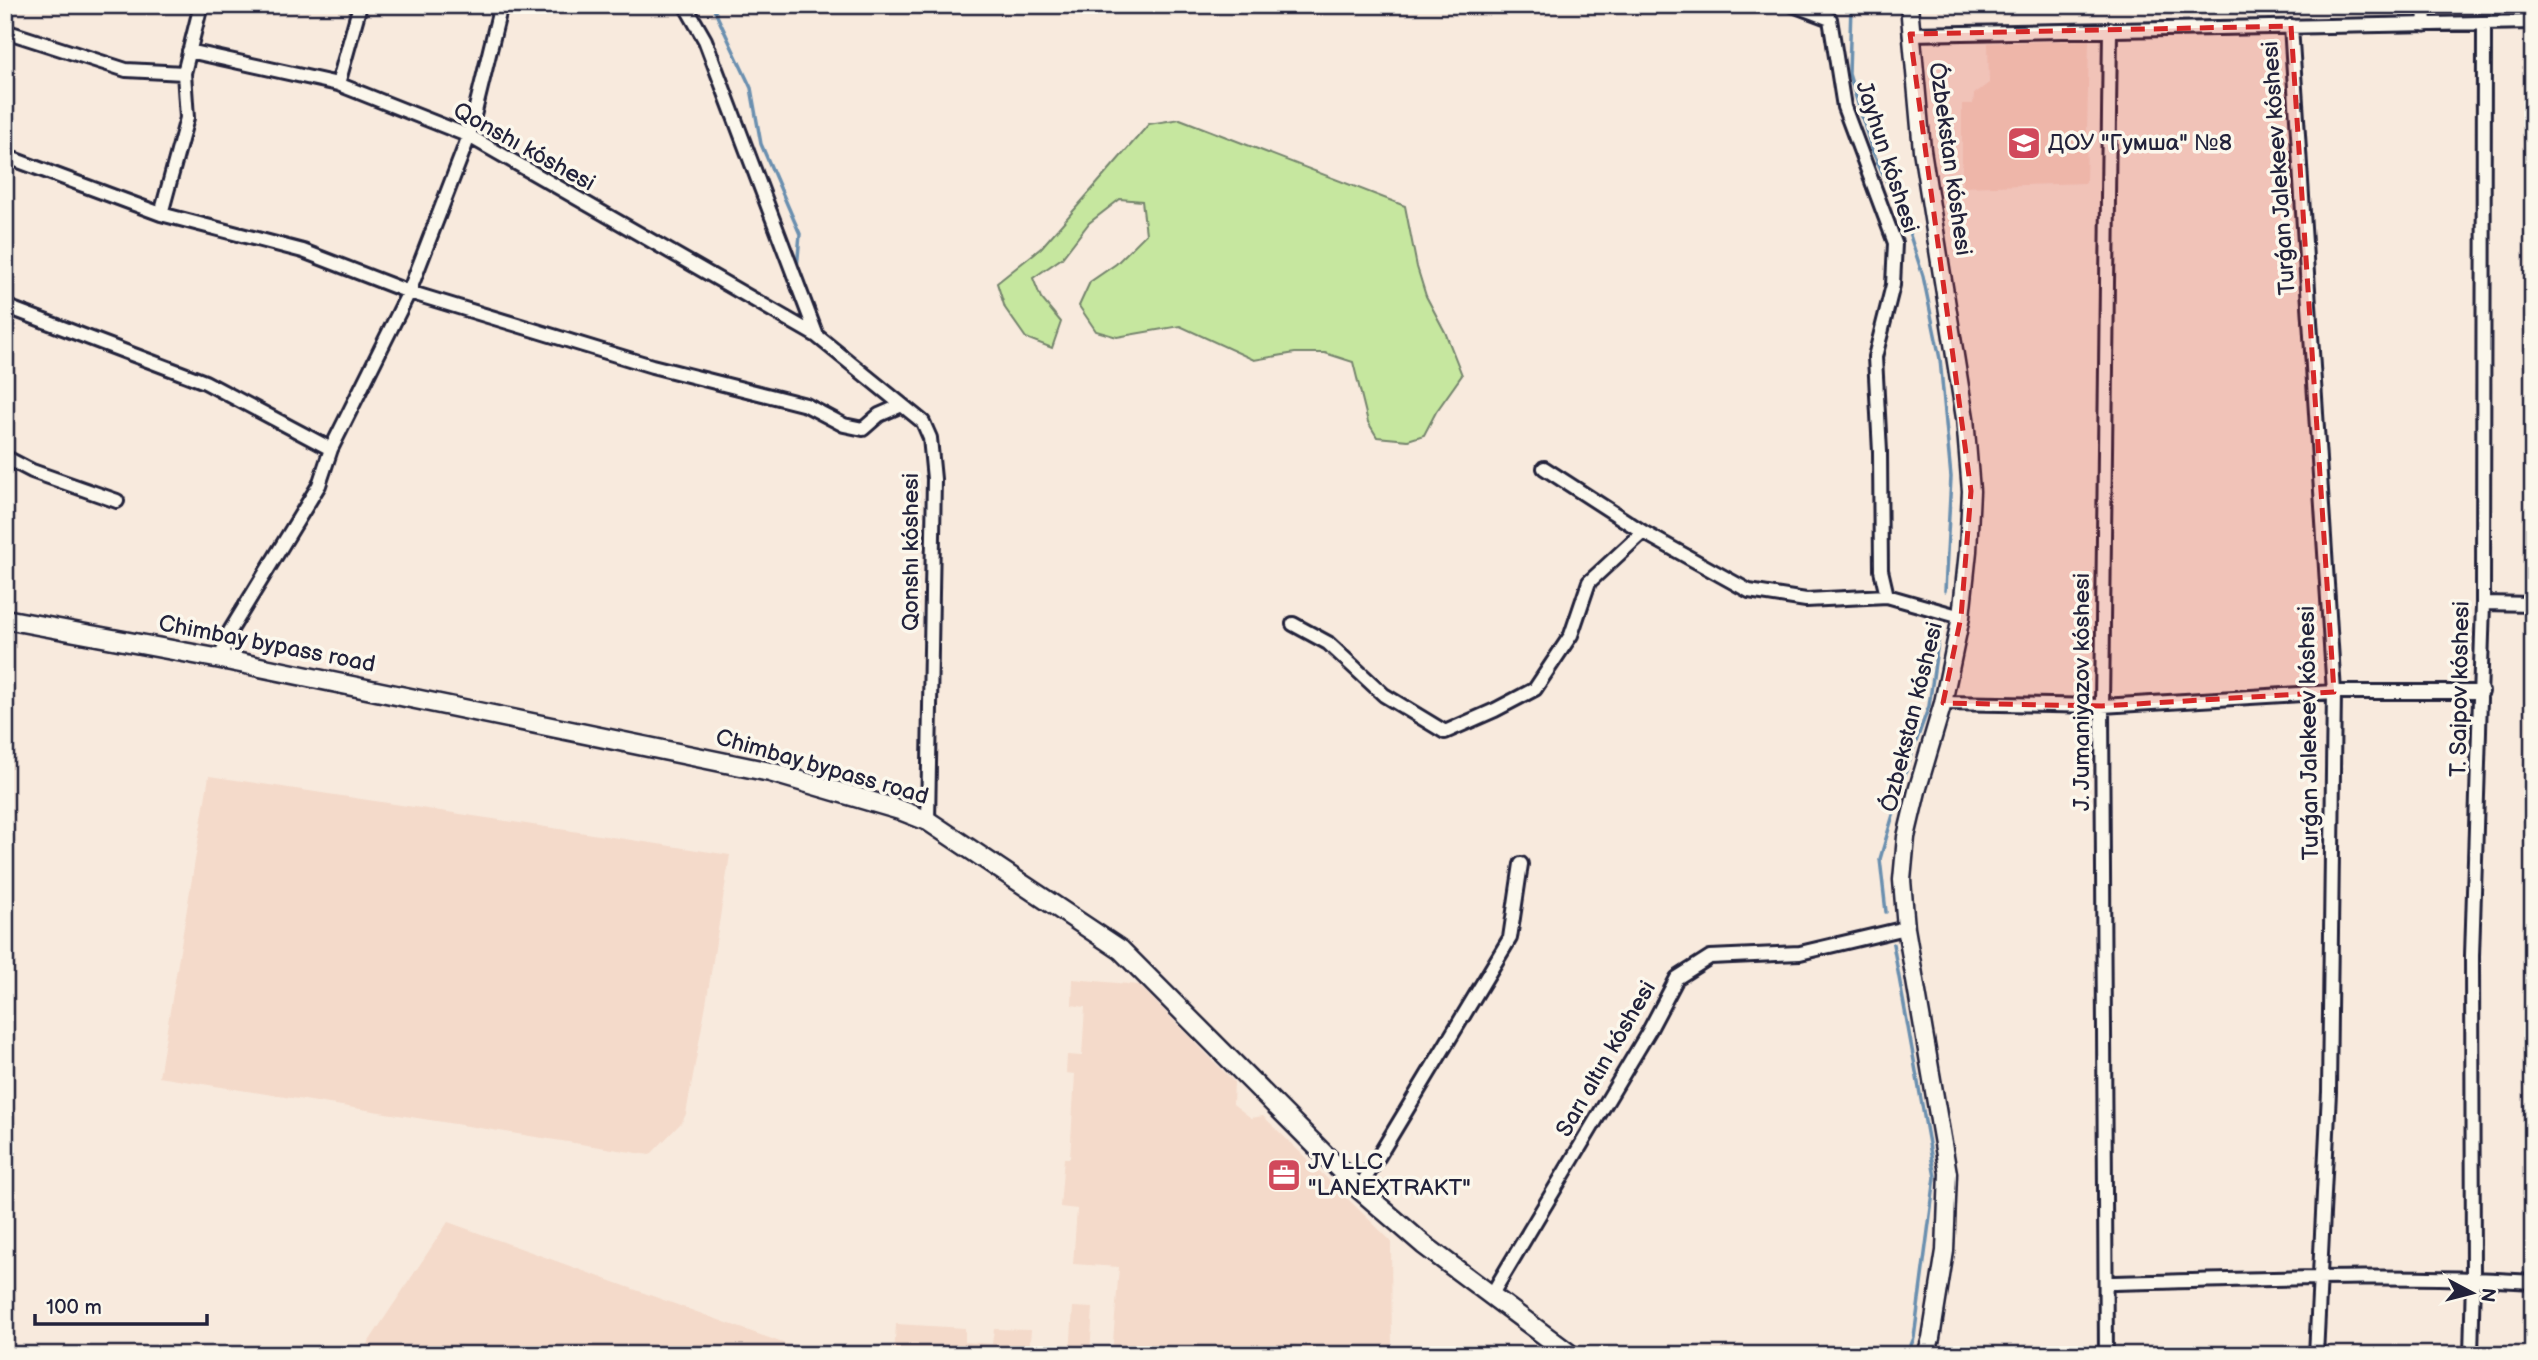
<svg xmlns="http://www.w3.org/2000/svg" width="2538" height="1360" font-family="'Balsamiq Sans',sans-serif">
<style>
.built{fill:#f4daca}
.green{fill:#c6e79f;stroke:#74846d;stroke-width:2}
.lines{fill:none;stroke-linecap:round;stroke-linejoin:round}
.stream{stroke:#6b8faf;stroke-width:3.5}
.minor-casing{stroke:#22223b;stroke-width:18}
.tertiary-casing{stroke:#22223b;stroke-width:21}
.secondary-casing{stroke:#22223b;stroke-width:23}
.minor{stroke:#fbf7ec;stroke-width:12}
.tertiary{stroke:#fbf7ec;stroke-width:16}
.secondary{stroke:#fbf7ec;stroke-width:18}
.marked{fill:#d62828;fill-opacity:0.2;stroke:#d62828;stroke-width:5;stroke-dasharray:14 9;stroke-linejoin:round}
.labels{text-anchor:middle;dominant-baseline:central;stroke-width:7;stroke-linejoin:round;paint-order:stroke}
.poi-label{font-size:23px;fill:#22223b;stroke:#fbf7ec;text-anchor:start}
.street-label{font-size:23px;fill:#22223b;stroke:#fbf7ec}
</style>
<rect width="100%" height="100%" fill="#f8eadd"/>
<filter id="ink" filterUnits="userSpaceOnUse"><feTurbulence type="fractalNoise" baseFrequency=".0143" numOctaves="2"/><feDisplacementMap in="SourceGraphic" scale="14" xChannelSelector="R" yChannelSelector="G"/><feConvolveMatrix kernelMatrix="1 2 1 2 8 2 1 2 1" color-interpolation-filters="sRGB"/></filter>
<g filter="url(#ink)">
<path class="built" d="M 2089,40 L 2086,183 L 1962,187 L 1962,104 L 1973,104 L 1974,94 L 1989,83 L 1988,43 Z
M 209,776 L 730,855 L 706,1004 L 686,1114 L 682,1122 L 650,1155 L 159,1077 Z
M 1073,979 L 1139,985 L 1234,1082 L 1233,1104 L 1251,1118 L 1263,1116 L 1391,1241 L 1392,1355 L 1070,1355 L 1073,1307 L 1093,1308 L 1090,1353 L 1112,1354 L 1119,1267 L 1073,1264 L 1077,1209 L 1060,1207 L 1064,1158 L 1070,1158 L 1075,1074 L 1066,1073 L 1067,1055 L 1082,1056 L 1085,1007 L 1072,1005 Z
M 448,1222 L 791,1346 L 791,1355 L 360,1355 Z
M 896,1324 L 965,1328 L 965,1342 L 992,1344 L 994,1329 L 1031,1330 L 1029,1354 L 1035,1355 L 894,1355 Z"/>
<path class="green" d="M 1180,119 L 1405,206 L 1417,267 L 1426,296 L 1445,332 L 1462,375 L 1436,412 L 1424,435 L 1408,440 L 1377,437 L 1368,422 L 1353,362 L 1325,353 L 1295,353 L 1254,360 L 1180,326 L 1117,337 L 1096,331 L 1079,306 L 1090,282 L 1116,264 L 1146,234 L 1142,201 L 1120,199 L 1089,223 L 1062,258 L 1033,278 L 1041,298 L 1061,322 L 1052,348 L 1026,338 L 1005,308 L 997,283 L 1041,248 L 1149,124 Z"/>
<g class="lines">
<path class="stream" d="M 712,5 L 751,88 L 761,144 L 800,234 L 797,269
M 1851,5 L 1849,74 L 1872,150 L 1906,223 L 1923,276 L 1940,359 L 1951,477 L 1945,591
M 1886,912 L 1880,859 L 1908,764 L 1929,706 L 1940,627
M 1893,944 L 1935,1177 L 1914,1338 L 1907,1355"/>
<g class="minor-casing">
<path id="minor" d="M 685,5 L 705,40 L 817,336
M 1793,5 L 1830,19 L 1844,107 L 1895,243 L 1893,285 L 1875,357 L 1880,452 L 1881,570 L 1887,596
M 2424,5 L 2425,25
M 2291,26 L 2334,692 L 2329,1092 L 2316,1355
M 5,31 L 126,70 L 184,73
M 1910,34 L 2533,22
M 189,51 L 338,84 L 469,136 L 817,336 L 923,422 L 930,438 L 934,479 L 928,821
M 338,84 L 360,5
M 5,156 L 161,214 L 303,251 L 409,292 L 652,366 L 806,405 L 844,425 L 863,429 L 879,415 L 902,405
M 161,214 L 187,118 L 184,73 L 201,5
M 5,306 L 205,382 L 331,449
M 5,457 L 32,471 L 117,501
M 1544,468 L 1643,532 L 1749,591 L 1806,600 L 1887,596 L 1961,617
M 2483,603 L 2533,604
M 1293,624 L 1328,643 L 1384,695 L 1445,732 L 1495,710 L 1535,689 L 1571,635 L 1589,582 L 1643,532
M 221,659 L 227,636 L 319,485 L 331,449 L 409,292 L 469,136 L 501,5
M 1943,703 L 2102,706 L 2334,692 L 2482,692
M 1359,1189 L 1510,938 L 1521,864
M 2107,1283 C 2249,1280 2391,1273 2533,1282
M 1492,1294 L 1649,1031 L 1677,978 L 1710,957 L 1800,953 L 1906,928
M 2106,1355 L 2102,706 L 2110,29
M 2471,1355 L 2473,1278 L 2472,956 L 2483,603 L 2484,24"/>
</g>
<g class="tertiary-casing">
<path id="tertiary" d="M 1909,5 L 1922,150 L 1965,418 L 1971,491 L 1968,551 L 1961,617 L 1943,703 L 1917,791 L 1906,837 L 1902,880 L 1906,928 L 1948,1173 L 1945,1251 L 1931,1338 L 1926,1355"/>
</g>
<g class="secondary-casing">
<path id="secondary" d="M 5,619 L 221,659 L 770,772 L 900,810 L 928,821 L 1121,950 L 1359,1189 L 1424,1245 L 1571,1355"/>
</g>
<use href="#minor" class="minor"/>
<use href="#tertiary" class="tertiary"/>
<use href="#secondary" class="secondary"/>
</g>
</g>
<path class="marked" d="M 2291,26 L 2334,692 L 2102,706 L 1943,703 L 1961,617 L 1971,491 L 1910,34 Z"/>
<defs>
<g id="school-square" transform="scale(1.75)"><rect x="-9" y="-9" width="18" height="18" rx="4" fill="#d1495b" stroke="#fbf7ec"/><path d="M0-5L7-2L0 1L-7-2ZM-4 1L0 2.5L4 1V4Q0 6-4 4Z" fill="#fff"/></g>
<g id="office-square" transform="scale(1.75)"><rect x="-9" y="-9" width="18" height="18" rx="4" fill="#d1495b" stroke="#fbf7ec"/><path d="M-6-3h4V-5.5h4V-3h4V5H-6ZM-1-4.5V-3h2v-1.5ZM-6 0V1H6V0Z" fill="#fff"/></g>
</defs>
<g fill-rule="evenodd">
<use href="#school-square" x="2024" y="143"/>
<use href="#office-square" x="1284" y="1175"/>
</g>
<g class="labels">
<g class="poi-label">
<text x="2048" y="143">ДОУ "Гумша" №8</text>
<text x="1308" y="1162">JV LLC<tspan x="1308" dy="26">"LANEXTRAKT"</tspan></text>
</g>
<g class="street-label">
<text transform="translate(524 147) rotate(29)">Qonshı kóshesi</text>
<text transform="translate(1887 157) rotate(72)">Jayhun kóshesi</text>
<text transform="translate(1950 159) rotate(82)">Ózbekstan kóshesi</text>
<text transform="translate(2279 168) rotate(-94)">Turǵan Jalekeev kóshesi</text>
<text transform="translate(911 552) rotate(-90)">Qonshı kóshesi</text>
<text transform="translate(267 644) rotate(11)">Chimbay bypass road</text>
<text transform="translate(2460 689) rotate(-89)">T. Saipov kóshesi</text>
<text transform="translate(2082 692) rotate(-90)">J. Jumaniyazov kóshesi</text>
<text transform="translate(1912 717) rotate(-76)">Ózbekstan kóshesi</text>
<text transform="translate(2309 733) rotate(-91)">Turǵan Jalekeev kóshesi</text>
<text transform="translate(822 767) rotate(16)">Chimbay bypass road</text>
<text transform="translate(1606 1059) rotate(-60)">Sarı altın kóshesi</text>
</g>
</g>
<rect width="2538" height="1360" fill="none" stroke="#fbf7ec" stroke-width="28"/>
<rect x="14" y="14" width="2510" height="1332" fill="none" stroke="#22223b" stroke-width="2.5" filter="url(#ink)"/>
<g transform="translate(2472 1293) rotate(97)" stroke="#fbf7ec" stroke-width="5" paint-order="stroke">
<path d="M0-5L12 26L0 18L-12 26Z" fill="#22223b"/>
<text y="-10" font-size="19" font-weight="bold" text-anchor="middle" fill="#22223b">N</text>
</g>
<path d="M35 1314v10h172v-10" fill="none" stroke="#22223b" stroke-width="3.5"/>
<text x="46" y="1314" font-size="21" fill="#22223b" stroke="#fbf7ec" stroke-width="5" paint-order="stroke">100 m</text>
</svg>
